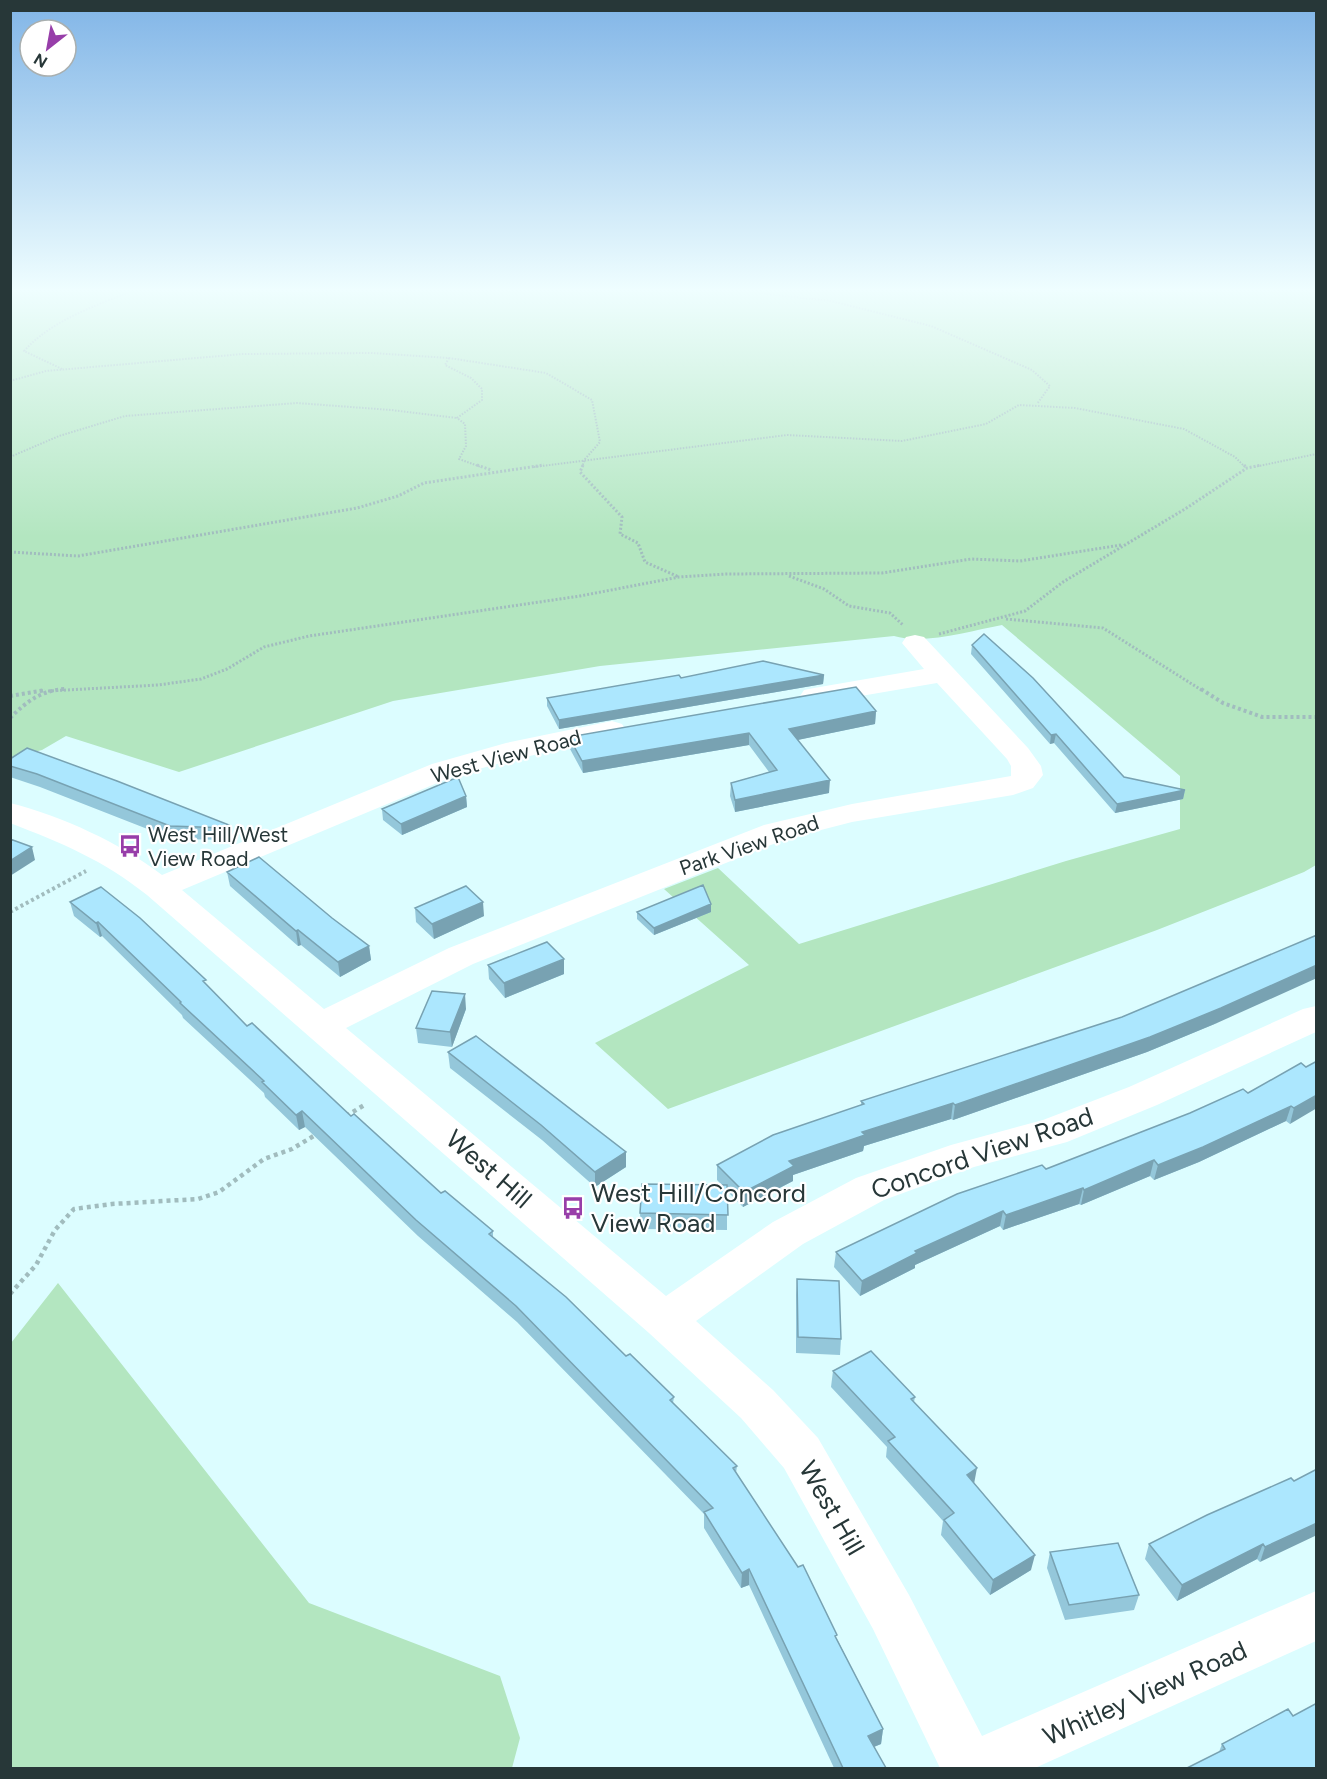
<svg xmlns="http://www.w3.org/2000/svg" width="1327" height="1779" font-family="Figtree,sans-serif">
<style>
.green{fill:#b3e6c0}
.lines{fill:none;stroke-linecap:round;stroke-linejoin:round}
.path-far3{stroke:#a1bcbe;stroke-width:2;stroke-dasharray:1.5 1.5;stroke-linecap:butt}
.path-far2{stroke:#a1bcbe;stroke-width:3;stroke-dasharray:2 2;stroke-linecap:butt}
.path-far1{stroke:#a1bcbe;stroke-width:4;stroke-dasharray:3 3;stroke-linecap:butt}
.path{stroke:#a1bcbe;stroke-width:4.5;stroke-dasharray:4 4;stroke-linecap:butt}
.minor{fill:#fff;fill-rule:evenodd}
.wall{fill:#94c7da}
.shaded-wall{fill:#78a2b2}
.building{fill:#ace7fe;stroke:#78a2b2;stroke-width:1.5}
.labels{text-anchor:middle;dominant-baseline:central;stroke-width:4.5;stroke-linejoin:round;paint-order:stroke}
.street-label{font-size:21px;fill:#273738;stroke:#fff}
.poi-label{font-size:21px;fill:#273738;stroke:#fff;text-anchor:start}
.near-street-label{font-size:26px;fill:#273738;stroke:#fff}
.near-poi-label{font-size:26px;fill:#273738;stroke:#fff;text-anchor:start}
</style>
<rect width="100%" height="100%" fill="#dcfdff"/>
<path class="green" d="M 11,288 L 1316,288 L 1316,865 L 1304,872 L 1157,930 L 668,1109 L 595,1043 L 749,965 L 664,889 L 718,868 L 799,944 L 1066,861 L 1180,829 L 1180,776 L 1002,625 C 970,631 924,645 894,636 L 600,666 L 393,701 L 179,772 L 66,736 L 42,750 L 11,758 Z
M 58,1283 L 309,1603 L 500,1676 L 520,1738 L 512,1768 L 11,1768 L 11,1343 Z"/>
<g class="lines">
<path class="path-far3" d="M 747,288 L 765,294 L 831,301 L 931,326 L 1032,370 L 1050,386 L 1037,404
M 449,358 L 445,365 L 471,378 L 482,389 L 482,400 L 457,418 L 465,424 L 466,446 L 459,459 L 481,467
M 62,369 L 24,351 C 54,318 99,305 139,288
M 10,381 L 46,371 L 243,354 L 372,353 L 449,358 L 546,373 L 592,400 L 600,442 L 585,459 L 582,467
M 10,457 L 59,436 L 125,416 L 297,403 L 391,410 L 457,418
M 534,467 L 787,435 L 902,441 L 986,424 L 1019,405 L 1075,408 L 1184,429 L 1235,457 L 1245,467
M 1254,467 L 1316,454"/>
<path class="path-far2" d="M 477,465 L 491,470
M 583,465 L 580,472 L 622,517 L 620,534 L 638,543 L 645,562 L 679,577
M 1244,465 L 1247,468
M 10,552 L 78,556 L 357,508 L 398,496 L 424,483 L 544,465
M 789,576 L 824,589 L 849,606 L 890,613 L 903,625
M 1006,619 L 1103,628 L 1203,691
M 939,634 L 1025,611 L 1063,582 L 1185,509 L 1247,468 L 1261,465
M 41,691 L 45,690
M 48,691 L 158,685 L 201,679 L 227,669 L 264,647 L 309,636 L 580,596 L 679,577 L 726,574 L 882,573 L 971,559 L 1020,561 L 1121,545"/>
<path class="path-far1" d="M 1201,689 L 1223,703 L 1262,717 L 1316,717
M 10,696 L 45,690
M 10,718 C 27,701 42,690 66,689
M 10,912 L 86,871"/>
<path class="path" d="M 346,1116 L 366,1104
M 10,1294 L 36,1265 L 55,1230 L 74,1209 L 112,1204 L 198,1199 L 219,1192 L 264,1159 L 292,1149 L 317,1134"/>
<path class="minor" d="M 915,635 L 924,637 L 1028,748 L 1041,766 L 1043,775 L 1033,788 L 1013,795 L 852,822 L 786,839 L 473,964 L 346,1028 L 666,1296 L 773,1222 L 856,1178 L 951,1145 L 1043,1120 L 1129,1087 L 1303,1009 L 1316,1006 L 1316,1032 L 1157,1105 L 1067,1142 L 974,1167 L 884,1200 L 803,1244 L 696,1321 L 773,1390 L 818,1438 L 909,1595 L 982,1736 L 1316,1591 L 1316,1641 L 1035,1768 L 940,1768 L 873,1629 L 784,1468 L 741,1418 L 649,1333 L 147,895 C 103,860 62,843 10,823 L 10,803 C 62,816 120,843 162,875 L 432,764 L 506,743 L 612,721 L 622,724 L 626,730 L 622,736 L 511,760 L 454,776 L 182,890 L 324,1009 L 449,948 L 764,825 L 852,804 L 1011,776 L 1011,766 L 1007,759 L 937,683 L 814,704 L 804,702 L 800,696 L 804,690 L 814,688 L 924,669 L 902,643 L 906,637 Z"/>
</g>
<path class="wall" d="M 972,645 L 1124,777 L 1185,790 L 1183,799 L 1115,813 L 1054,743 L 1050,744 L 971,654 Z
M 824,675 L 823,684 L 559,729 L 547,706 L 547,698 L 681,678 Z
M 876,711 L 875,724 L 797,740 L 829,793 L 735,812 L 730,796 L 731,783 L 769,772 L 749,745 L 583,773 L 570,749 L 569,737 Z
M 10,759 L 229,825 L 232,838 L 231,840 L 173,839 L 40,787 L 10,777 Z
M 466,796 L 467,807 L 402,835 L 383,820 L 382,809 Z
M 227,872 L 332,918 L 369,946 L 371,960 L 340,977 L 301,945 L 298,946 L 230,886 Z
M 70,902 L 207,985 L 247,1026 L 351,1116 L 441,1193 L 493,1231 L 493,1238 L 626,1356 L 674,1397 L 673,1403 L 737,1466 L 736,1473 L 837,1639 L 883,1729 L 881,1744 L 874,1747 L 886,1768 L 834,1768 L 749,1585 L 741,1588 L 704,1528 L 704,1514 L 517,1322 L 418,1236 L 305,1127 L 299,1130 L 265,1097 L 264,1093 L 183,1018 L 182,1015 L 102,936 L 100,937 L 74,916 Z
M 415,908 L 484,916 L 434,939 L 416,922 Z
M 637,912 L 711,912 L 654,935 L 637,919 Z
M 488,965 L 564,974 L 505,998 L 489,979 Z
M 466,1009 L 452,1047 L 418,1043 L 416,1028 Z
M 1217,1023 L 1147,1052 L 953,1120 L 951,1119 L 864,1146 L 863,1151 L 793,1175 L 793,1181 L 743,1207 L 727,1191 L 727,1230 L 641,1229 L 640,1213 L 722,1185 L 717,1180 L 717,1165 L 861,1105 L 861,1101 Z
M 448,1052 L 626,1152 L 626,1167 L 595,1187 L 542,1140 L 450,1068 Z
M 1317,1061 L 1290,1124 L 1286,1121 L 1199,1162 L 1154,1180 L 1150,1176 L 1081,1205 L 1079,1204 L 1003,1230 L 1000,1226 L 915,1265 L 915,1268 L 860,1296 L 834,1267 L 836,1252 L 1046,1169 L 1248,1093 L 1306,1067 Z
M 797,1279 L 841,1339 L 840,1355 L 796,1353 L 796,1295 Z
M 833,1371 L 915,1397 L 914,1402 L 974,1484 L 1031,1570 L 990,1595 L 941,1535 L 943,1521 L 886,1457 L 887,1447 L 831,1387 Z
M 1294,1481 L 1260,1562 L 1257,1559 L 1177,1601 L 1145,1559 L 1149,1544 Z
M 1050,1552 L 1139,1595 L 1134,1610 L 1065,1620 L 1047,1568 Z
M 1293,1716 L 1317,1768 L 1219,1752 L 1222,1744 Z"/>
<path class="shaded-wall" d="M 824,675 L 823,684 L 559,729 L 559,720 Z
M 876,711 L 875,724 L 788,742 L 789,729 Z
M 749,733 L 749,745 L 583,773 L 582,761 Z
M 1056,734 L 1054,743 L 1050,744 L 1051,735 Z
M 830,780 L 829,793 L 735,812 L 735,800 Z
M 1185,790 L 1183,799 L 1115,813 L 1117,804 Z
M 466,796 L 467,807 L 402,835 L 401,824 Z
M 229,825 L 232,838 L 231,840 L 229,828 Z
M 32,847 L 35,860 L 10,876 L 10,861 Z
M 483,902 L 484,916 L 434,939 L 432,924 Z
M 711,904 L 711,912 L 654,935 L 654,928 Z
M 98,922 L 102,936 L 100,937 L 96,923 Z
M 298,930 L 301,945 L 298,946 L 296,931 Z
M 369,946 L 371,960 L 340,977 L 338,962 Z
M 564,959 L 564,974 L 505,998 L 504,983 Z
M 1317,965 L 1317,978 L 1217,1023 L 1147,1052 L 953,1120 L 955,1105 Z
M 465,994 L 466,1009 L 452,1047 L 450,1032 Z
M 1317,1095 L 1317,1108 L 1290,1124 L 1294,1108 Z
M 953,1103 L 951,1119 L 864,1146 L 863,1151 L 793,1175 L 793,1181 L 743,1207 L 744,1192 L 789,1161 L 862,1132 Z
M 1291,1106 L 1286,1121 L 1199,1162 L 1154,1180 L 1158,1165 Z
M 302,1111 L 305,1127 L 299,1130 L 296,1115 Z
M 626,1152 L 626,1167 L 595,1187 L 595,1172 Z
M 1154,1160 L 1150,1176 L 1081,1205 L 1084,1190 Z
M 1083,1188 L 1079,1204 L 1003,1230 L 1006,1215 Z
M 1003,1211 L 1000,1226 L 915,1265 L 915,1268 L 860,1296 L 862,1281 L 915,1251 Z
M 977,1468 L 974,1484 L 967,1475 Z
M 1317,1523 L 1317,1535 L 1260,1562 L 1265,1547 Z
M 1263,1544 L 1257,1559 L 1177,1601 L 1182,1585 Z
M 1035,1555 L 1031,1570 L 990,1595 L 993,1580 Z
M 749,1569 L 749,1585 L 741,1588 L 742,1573 Z
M 883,1729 L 881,1744 L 866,1750 L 868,1736 Z"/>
<path class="building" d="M 984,634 L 1033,678 L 1124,777 L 1185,790 L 1117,804 L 1056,734 L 1051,735 L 972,645 Z
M 763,661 L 824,675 L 559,720 L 547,698 L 679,675 L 681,678 Z
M 856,687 L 876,711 L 789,729 L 830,780 L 735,800 L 731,783 L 777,770 L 749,733 L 582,761 L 569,737 Z
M 27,748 L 117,781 L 229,825 L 229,828 L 170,826 L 37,774 L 10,766 L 10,759 Z
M 458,777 L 466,796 L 401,824 L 382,809 Z
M 10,839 L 32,847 L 10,861 Z
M 259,857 L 332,918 L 369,946 L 338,962 L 298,930 L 296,931 L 227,872 Z
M 703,885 L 711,904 L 654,928 L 637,912 Z
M 466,886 L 483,902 L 432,924 L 415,908 Z
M 101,887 L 140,918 L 206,980 L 203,981 L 247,1026 L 252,1023 L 351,1116 L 354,1114 L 441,1193 L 445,1191 L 493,1231 L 489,1234 L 566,1297 L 626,1356 L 630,1354 L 674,1397 L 670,1400 L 737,1466 L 733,1468 L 798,1567 L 803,1565 L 837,1635 L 835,1636 L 883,1729 L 868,1736 L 886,1768 L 843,1768 L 749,1569 L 742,1573 L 704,1512 L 713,1508 L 516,1306 L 416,1220 L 302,1111 L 296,1115 L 262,1082 L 264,1081 L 180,1003 L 181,1002 L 98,922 L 96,923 L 70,902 Z
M 1317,935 L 1317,965 L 1221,1008 L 1150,1037 L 955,1105 L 953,1103 L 862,1132 L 865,1135 L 789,1161 L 794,1166 L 744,1192 L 717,1165 L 773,1135 L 864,1104 L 861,1101 L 1122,1017 Z
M 547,942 L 564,959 L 504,983 L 488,965 Z
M 432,991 L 465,994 L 450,1032 L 416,1028 Z
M 476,1036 L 626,1152 L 595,1172 L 541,1125 L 448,1052 Z
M 1317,1061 L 1317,1095 L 1294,1108 L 1291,1106 L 1203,1147 L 1158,1165 L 1154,1160 L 1084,1190 L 1083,1188 L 1006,1215 L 1003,1211 L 915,1251 L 917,1253 L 862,1281 L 836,1252 L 957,1194 L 1042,1165 L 1046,1169 L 1190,1113 L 1243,1089 L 1248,1093 L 1301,1063 L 1306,1067 Z
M 642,1184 L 727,1185 L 728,1215 L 640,1213 Z
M 797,1279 L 839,1281 L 841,1339 L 798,1337 Z
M 871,1351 L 915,1397 L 911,1399 L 977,1468 L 967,1475 L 1035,1555 L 993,1580 L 944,1520 L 954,1513 L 888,1441 L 895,1437 L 833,1371 Z
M 1317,1469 L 1317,1523 L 1265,1547 L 1263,1544 L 1182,1585 L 1149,1544 L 1207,1515 L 1291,1478 L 1294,1481 Z
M 1118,1543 L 1139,1595 L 1069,1605 L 1050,1552 Z
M 1317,1703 L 1317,1768 L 1187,1768 L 1225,1749 L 1222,1744 L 1288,1709 L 1293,1716 Z"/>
<linearGradient id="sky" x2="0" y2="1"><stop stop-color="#81b5e7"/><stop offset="0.54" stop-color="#effeff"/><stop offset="1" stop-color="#effeff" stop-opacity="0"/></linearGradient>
<rect width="1327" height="537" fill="url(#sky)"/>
<defs>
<g id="bus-bare" transform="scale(1.8)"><path d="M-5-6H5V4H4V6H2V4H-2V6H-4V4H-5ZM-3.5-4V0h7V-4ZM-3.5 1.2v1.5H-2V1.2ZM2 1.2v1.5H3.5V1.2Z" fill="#973ea9" stroke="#fff" stroke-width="2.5" paint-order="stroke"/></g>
</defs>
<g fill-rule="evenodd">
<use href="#bus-bare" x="130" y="846"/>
<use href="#bus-bare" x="573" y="1208"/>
</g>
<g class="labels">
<g class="street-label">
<text transform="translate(506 756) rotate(-15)">West View Road</text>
<text transform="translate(749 845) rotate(-19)">Park View Road</text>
</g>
<g class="poi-label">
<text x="148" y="834">West Hill/West<tspan x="148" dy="24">View Road</tspan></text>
</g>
<g class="near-street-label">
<text transform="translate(982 1153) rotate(-19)">Concord View Road</text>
<text transform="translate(489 1169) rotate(41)">West Hill</text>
<text transform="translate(832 1508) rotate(60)">West Hill</text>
<text transform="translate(1145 1693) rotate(-24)">Whitley View Road</text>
</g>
<g class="near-poi-label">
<text x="591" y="1193">West Hill/Concord<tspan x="591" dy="30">View Road</tspan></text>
</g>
</g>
<rect width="1327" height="1779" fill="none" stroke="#273738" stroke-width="24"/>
<g transform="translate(48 48) rotate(211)"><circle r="28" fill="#ffffff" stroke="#a9afaf" stroke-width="1.5"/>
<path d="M0-4.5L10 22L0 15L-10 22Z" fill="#973ea9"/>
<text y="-9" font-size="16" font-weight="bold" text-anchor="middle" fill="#273738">N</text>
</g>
</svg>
